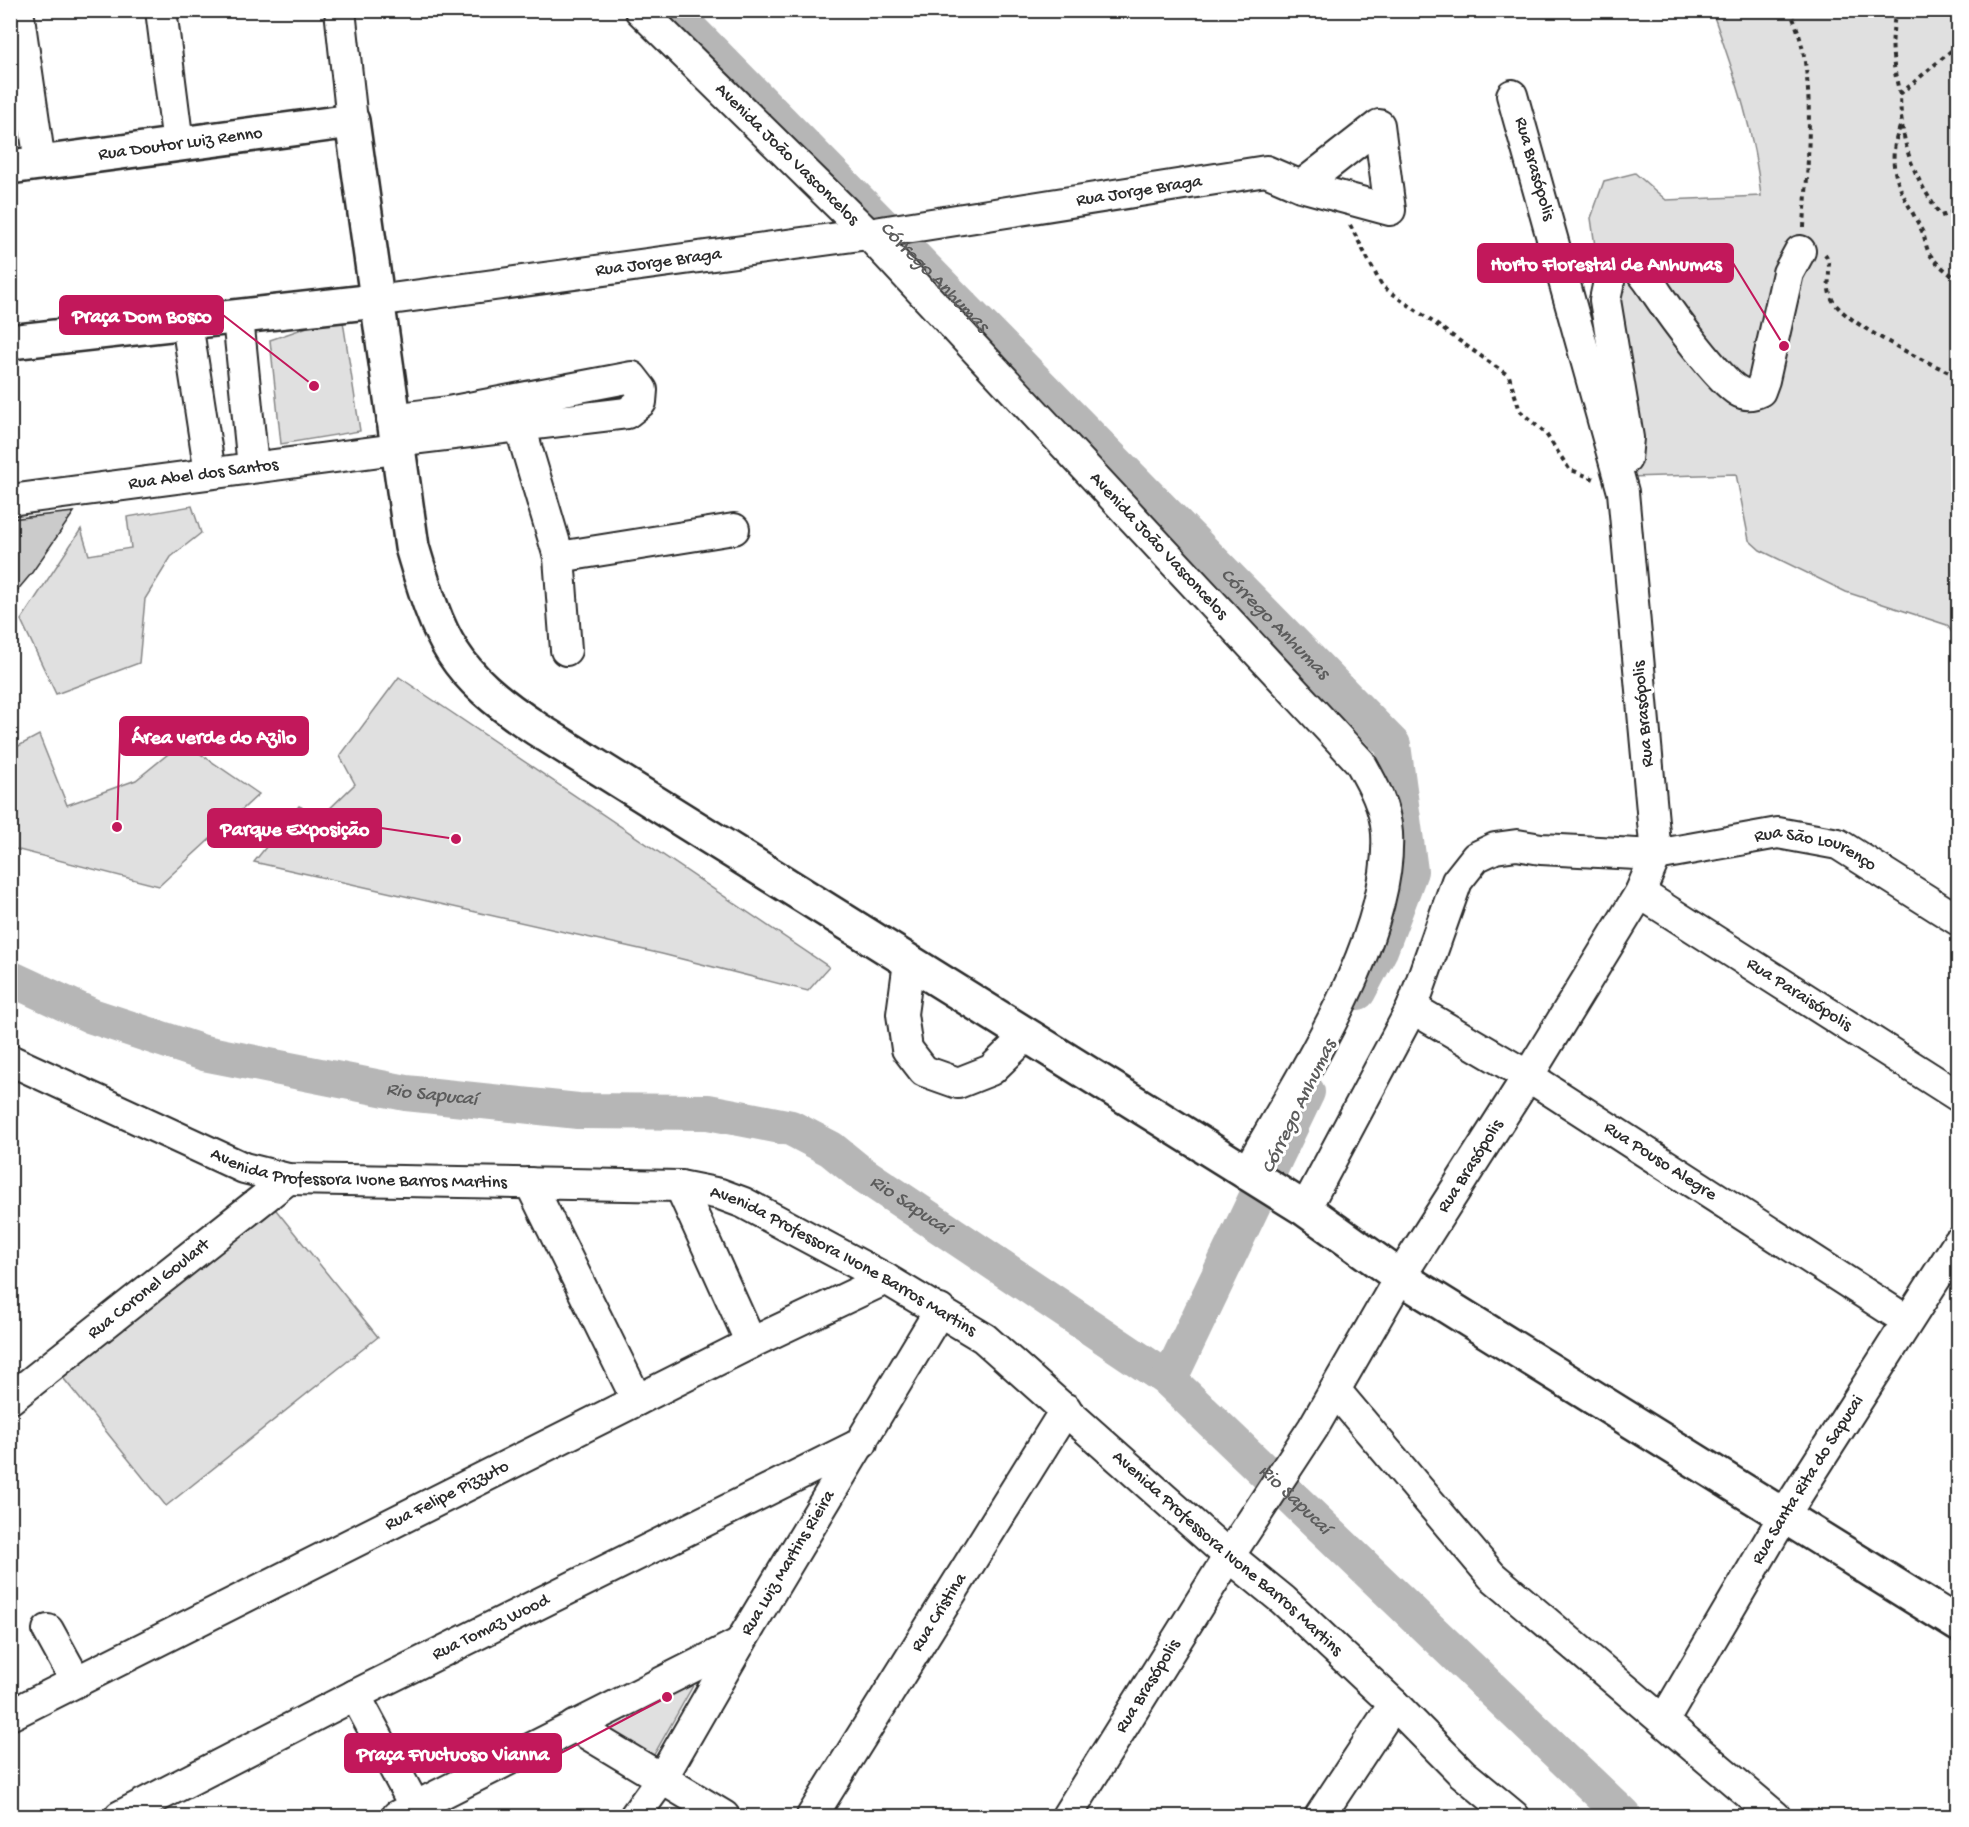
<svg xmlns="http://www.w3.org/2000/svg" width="1969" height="1827" font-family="'Gochi Hand',sans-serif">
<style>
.green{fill:#e0e0e0;stroke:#868686;stroke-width:1.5}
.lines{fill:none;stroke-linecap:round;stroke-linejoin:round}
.river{stroke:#b6b6b6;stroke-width:36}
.building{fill:#cbcbcb;stroke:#2b2b2b;stroke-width:1.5}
.minor-casing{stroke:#2b2b2b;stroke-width:34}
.highway-casing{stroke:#2b2b2b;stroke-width:38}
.path{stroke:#2b2b2b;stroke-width:4;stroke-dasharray:4.5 4.5;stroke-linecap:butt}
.minor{stroke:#fff;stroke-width:30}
.highway{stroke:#fff;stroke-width:33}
.labels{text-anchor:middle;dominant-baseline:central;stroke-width:6;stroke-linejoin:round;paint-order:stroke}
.street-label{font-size:18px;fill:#2b2b2b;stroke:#fff}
.water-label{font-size:20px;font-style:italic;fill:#5c5c5c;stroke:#fff}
.leader{fill:none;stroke:#c2185b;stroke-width:2}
.callout-dot{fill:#c2185b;stroke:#fff;stroke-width:2}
.callout{fill:#c2185b;stroke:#c2185b;stroke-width:2}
.callout-label{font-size:20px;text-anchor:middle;font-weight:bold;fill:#fff}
</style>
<rect width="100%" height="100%" fill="#fff"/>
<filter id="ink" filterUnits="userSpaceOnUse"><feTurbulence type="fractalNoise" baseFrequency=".0167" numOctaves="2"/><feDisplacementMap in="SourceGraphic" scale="12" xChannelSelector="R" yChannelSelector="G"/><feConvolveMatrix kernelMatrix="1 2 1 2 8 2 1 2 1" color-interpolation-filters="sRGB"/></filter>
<g filter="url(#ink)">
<path class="green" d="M 1712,11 L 1958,11 L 1958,641 L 1947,625 L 1846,592 L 1760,550 L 1749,540 L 1736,474 L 1628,477 L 1591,218 L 1604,181 L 1635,173 L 1666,200 L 1761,196 C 1754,128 1734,74 1712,11 Z
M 342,315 L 360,431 L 281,444 L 270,340 Z
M 192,506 L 201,533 L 171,557 L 145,599 L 139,663 L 56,694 L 21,620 L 81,529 L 89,555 L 131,548 L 127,517 Z
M 399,677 L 829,967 L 808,991 L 662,954 L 254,862 L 299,806 L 321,817 L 355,784 L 340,756 Z
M 39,735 L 67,805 L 136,780 L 183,742 L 259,794 L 159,886 L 11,848 L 11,750 Z
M 272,1205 L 378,1337 L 166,1506 L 60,1374 Z
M 703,1668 L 651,1760 L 591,1725 Z"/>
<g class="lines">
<g class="river">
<path id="s1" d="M 671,10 L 1393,745 L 1410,871 L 1380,950 L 1358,992"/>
<path id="s2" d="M 10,978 L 92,1016 L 204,1053 L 406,1093 L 578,1111 L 708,1112 L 745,1119 L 791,1128 L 831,1149 L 858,1171 L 1169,1380 L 1624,1816"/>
<path d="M 1169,1380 L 1307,1092"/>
</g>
</g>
<path class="building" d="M 74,512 L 31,574 L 10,599 L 10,519 Z"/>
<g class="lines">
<g class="minor-casing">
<g id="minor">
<path d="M 18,10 L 40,163"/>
<path d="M 161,10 L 178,144"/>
<path d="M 340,10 L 352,121"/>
<path id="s3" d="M 640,10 L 868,234 L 1360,762 C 1373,785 1385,806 1387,833 C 1393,941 1297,1081 1246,1174"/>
<path id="s4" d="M 376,301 L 868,234 L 1266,171 L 1301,186 L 1390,210 L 1379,125 L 1301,186"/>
<path d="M 238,318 L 253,467"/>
<path d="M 187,323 L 210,473"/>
<path d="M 392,419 L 448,412 L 632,377 L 642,390 L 641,402 L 627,413 L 395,441"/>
<path d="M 520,426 L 559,557 L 734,529"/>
<path d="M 1626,459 L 1628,438 L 1605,300 L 1611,272 L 1615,266 L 1632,263 C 1644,272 1650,283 1658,295 C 1672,316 1719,380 1738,391 C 1746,396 1752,395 1760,391 L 1764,380 L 1788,273 L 1800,251"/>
<path id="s5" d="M 10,500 L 396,449"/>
<path d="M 559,557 L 566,650"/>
<path id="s6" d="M 1640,893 L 1958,1096"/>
<path d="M 909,962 L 902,1014 L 907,1049 L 924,1071 L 958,1083 L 991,1070 L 1026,1036"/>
<path id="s7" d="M 1412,1008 L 1528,1076 L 1906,1320"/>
<path id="s8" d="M 10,1060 L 244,1168 L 288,1179 L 680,1186 L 720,1194 L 744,1203 L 886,1279 L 984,1338 L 1229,1556 L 1283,1600 L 1394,1704 L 1462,1773 L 1514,1816"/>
<path d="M 530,1183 L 637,1400"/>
<path d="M 680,1186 L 751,1343"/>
<path id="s9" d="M 1305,1209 L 1412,1008 L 1457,881 L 1476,857 L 1495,848 L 1517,845 L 1541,849 L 1656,855 L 1778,833 L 1838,844 L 1958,920"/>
<path d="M 1335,1390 L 1492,1576 L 1775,1816"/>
<path id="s10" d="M 10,1399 L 288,1179"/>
<path d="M 48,1630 L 76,1681"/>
<path d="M 355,1695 L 420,1816"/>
<path id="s11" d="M 10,1715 L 751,1343 L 886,1279"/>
<path id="s12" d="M 1664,1720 L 1785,1514 L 1958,1243"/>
<path d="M 574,1726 L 724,1816"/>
<path id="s13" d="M 120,1816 L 355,1695 L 862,1443"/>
<path d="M 397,1816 L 740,1643"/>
<path id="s14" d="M 635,1816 L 661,1780 L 740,1643 L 940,1310"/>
<path id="s15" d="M 812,1816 L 1066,1409"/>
<path id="s16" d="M 1067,1816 L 1229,1556 L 1313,1428 L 1400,1277 L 1528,1076 L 1640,893 L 1656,855 L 1623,492 L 1512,95"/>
<path d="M 1320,1816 L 1394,1704"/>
</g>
</g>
<g class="highway-casing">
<g id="highway">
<path id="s17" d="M 10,167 L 352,121 L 412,547 C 440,642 451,672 537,729 L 1305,1209 L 1400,1277 L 1958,1624"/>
<path d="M 10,342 L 376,301"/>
</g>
</g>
<path class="path" d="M 1789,10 C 1819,65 1807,166 1804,227
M 1896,10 C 1890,41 1892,65 1900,94
M 1958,45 L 1900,94 C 1901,147 1912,173 1941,216 L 1958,210
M 1900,127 C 1883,171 1903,192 1922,231 C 1926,239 1925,248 1931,256 C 1938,266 1950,273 1958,281
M 1350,225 L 1382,286 L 1509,376 L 1520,411 L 1546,434 L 1569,469 L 1594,479
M 1825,254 C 1834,266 1824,284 1832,299 C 1844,324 1930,364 1958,376"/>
<use href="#minor" class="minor"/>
<use href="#highway" class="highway"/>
</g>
</g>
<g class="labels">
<g class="street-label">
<text stroke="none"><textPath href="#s17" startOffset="172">Rua Doutor Luiz Renno</textPath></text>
<text stroke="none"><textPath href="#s3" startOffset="206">Avenida João Vasconcelos</textPath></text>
<text transform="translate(1534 169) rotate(74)">Rua Brasópolis</text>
<text stroke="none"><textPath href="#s4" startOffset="771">Rua Jorge Braga</textPath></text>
<text stroke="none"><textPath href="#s4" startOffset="285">Rua Jorge Braga</textPath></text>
<text stroke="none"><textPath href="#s5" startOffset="195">Rua Abel dos Santos</textPath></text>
<text stroke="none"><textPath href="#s3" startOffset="746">Avenida João Vasconcelos</textPath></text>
<text transform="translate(1644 714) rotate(-95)">Rua Brasópolis</text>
<text stroke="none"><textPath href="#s9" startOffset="740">Rua São Lourenço</textPath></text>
<text stroke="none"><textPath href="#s6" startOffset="189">Rua Paraisópolis</textPath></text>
<text stroke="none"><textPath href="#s7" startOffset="292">Rua Pouso Alegre</textPath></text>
<text stroke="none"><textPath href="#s8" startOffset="372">Avenida Professora Ivone Barros Martins</textPath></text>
<text stroke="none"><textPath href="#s16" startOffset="765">Rua Brasópolis</textPath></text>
<text stroke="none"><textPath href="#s8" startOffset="876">Avenida Professora Ivone Barros Martins</textPath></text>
<text stroke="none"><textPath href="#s10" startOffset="177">Rua Coronel Goulart</textPath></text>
<text stroke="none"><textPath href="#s12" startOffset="280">Rua Santa Rita do Sapucai</textPath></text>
<text stroke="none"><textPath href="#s11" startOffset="489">Rua Felipe Pizzuto</textPath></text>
<text stroke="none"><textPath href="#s8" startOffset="1362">Avenida Professora Ivone Barros Martins</textPath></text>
<text stroke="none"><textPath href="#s14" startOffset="296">Rua Luiz Martins Rieira</textPath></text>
<text stroke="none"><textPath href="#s15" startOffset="240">Rua Cristina</textPath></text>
<text stroke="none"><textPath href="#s13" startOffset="416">Rua Tomaz Wood</textPath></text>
<text stroke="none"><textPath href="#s16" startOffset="153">Rua Brasópolis</textPath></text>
</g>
<g class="water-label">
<text stroke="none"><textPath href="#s1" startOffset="375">Córrego Anhumas</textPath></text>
<text stroke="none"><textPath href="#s1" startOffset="861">Córrego Anhumas</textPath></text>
<text stroke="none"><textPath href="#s2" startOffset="440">Rio Sapucaí</textPath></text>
<text transform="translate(1300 1107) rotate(-64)">Córrego Anhumas</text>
<text stroke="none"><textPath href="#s2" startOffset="944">Rio Sapucaí</textPath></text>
<text stroke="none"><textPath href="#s2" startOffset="1430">Rio Sapucaí</textPath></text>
</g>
</g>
<path class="leader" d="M1784 346L1733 263M314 386L223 315M117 827L120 736M456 839L381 828M667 1697L561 1753"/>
<g class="callout-dot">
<circle cx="1784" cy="346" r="6"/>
<circle cx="314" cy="386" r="6"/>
<circle cx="117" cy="827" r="6"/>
<circle cx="456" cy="839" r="6"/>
<circle cx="667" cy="1697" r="6"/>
</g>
<g class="callout">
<rect x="1478" y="244" width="255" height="38" rx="6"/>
<rect x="60" y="296" width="163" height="38" rx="6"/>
<rect x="120" y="717" width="188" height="38" rx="6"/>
<rect x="208" y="809" width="173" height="38" rx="6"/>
<rect x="345" y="1734" width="216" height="38" rx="6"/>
</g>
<g class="callout-label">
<text x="1606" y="270">Horto Florestal de Anhumas</text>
<text x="142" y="322">Praça Dom Bosco</text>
<text x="214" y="743">Área verde do Azilo</text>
<text x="295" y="835">Parque Exposição</text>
<text x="453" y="1760">Praça Fructuoso Vianna</text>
</g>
<rect width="1969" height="1827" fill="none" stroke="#fff" stroke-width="36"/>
<rect x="18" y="18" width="1933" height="1791" fill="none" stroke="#2b2b2b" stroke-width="2" filter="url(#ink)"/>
</svg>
